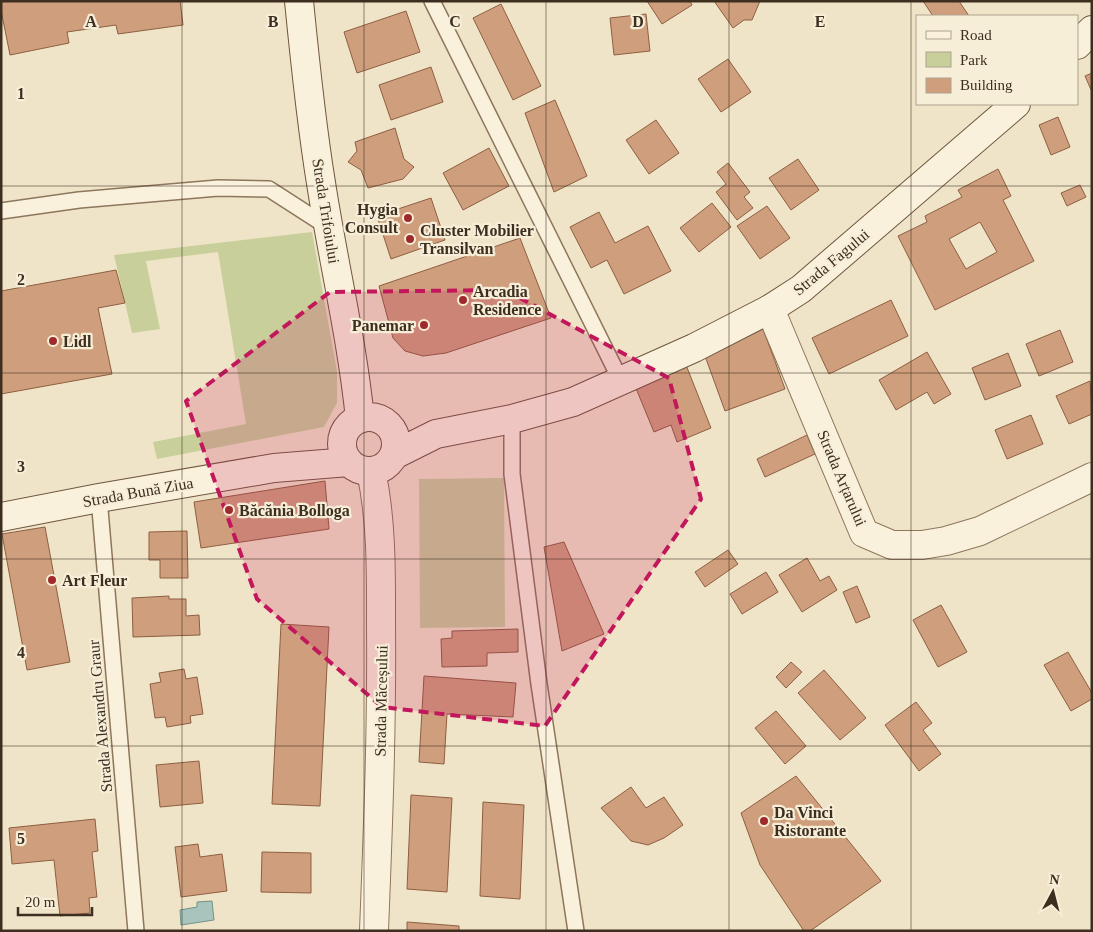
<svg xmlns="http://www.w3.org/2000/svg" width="1093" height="932" font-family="'Times New Roman',serif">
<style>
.green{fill:#c9cf9b}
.water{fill:#a9c4bc;stroke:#6f938a}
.building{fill:#cf9f7d;stroke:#8d5f41;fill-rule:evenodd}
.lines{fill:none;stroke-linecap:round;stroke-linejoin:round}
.lane-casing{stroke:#8d765c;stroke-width:18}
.street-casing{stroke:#8d765c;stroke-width:30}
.secondary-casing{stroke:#6f573f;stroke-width:30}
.lane{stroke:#faf1dc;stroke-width:15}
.street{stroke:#faf1dc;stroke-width:28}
.secondary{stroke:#faf1dc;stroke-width:28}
.marked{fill:#c2185b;fill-opacity:0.2;stroke:#c2185b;stroke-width:4;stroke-dasharray:10 6;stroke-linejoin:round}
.grid{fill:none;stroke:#3d2e20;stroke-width:1;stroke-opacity:0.55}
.poi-dot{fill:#9e2a2b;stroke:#f7eed8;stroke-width:2}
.labels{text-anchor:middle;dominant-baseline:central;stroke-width:4.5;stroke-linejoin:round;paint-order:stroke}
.poi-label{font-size:16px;font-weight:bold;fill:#3d2e20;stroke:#f7eed8;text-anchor:start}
.street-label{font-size:16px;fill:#3d2e20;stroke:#f7eed8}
.grid-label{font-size:16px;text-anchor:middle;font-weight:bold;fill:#3d2e20;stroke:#f7eed8;stroke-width:4.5;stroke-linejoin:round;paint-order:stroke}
</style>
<rect width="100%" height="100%" fill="#f0e4c8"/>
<path class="green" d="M 312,232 L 337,371 L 337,403 L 324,427 L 157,459 L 153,442 L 246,424 L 218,252 L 146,261 L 160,329 L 132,333 L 114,255 Z
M 504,478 L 505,627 L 420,628 L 419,479 Z"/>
<path class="water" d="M 212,901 L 214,920 L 181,925 L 180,910 L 197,907 L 197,902 Z"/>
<path class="building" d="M 1,1 L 180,1 L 183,25 L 118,34 L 116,25 L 67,32 L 69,43 L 10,55 L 1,10 Z
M 647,1 L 690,1 L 692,5 L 662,24 Z
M 714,1 L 760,1 L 752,20 L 744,20 L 733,28 Z
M 923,1 L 959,1 L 969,16 L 933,16 Z
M 501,4 L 541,86 L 513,100 L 473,18 Z
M 406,11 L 420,52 L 357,73 L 344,32 Z
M 646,14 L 650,51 L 614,55 L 610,18 Z
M 728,59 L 751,92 L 721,112 L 698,79 Z
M 431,67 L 443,102 L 391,120 L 379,85 Z
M 1092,73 L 1092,92 L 1085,76 Z
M 555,100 L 587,176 L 554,192 L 525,113 Z
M 1058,117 L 1070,147 L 1051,155 L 1039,125 Z
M 656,120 L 679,153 L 649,174 L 626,140 Z
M 395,128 L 404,159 L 414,167 L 403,179 L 368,188 L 361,170 L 348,162 L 357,151 L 355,142 Z
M 489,148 L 509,186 L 463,210 L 443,173 Z
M 798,159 L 819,190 L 791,210 L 769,178 Z
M 728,163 L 750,192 L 744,197 L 753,208 L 737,220 L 716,192 L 726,184 L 717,172 Z
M 998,169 L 1011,196 L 1003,200 L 1034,261 L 935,310 L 898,236 L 927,222 L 925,216 L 962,197 L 958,190 ZM 980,222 L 997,252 L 966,269 L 949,239 Z
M 1080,185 L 1086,197 L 1067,206 L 1061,193 Z
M 431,198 L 445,240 L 391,259 L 377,216 Z
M 712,203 L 731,227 L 699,252 L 680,228 Z
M 767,206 L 790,238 L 760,259 L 737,226 Z
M 599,212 L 615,243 L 648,226 L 671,271 L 624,294 L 607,260 L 591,268 L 570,227 Z
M 520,238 L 551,318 L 446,353 L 423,356 L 405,351 L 393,338 L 379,286 Z
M 116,270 L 125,303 L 98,308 L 112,374 L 1,394 L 1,291 Z
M 891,300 L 908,336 L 829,374 L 812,338 Z
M 761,323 L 785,389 L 725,411 L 701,345 Z
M 1060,330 L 1073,362 L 1039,376 L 1026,344 Z
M 927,352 L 951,394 L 934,404 L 927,392 L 896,410 L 879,380 Z
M 1008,353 L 1021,386 L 985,400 L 972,368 Z
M 686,365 L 711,428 L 677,442 L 671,425 L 654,432 L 635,386 Z
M 1090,381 L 1092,414 L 1069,424 L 1056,396 Z
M 1031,415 L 1043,444 L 1007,459 L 995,430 Z
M 807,435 L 815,454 L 765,477 L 757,459 Z
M 325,481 L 329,529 L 201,548 L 194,502 Z
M 45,527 L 70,662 L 27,670 L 2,534 Z
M 187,531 L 188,578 L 160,578 L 160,560 L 149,560 L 149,532 Z
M 564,542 L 604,634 L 562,651 L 544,547 Z
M 728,550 L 738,564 L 705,587 L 695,572 Z
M 807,558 L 820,581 L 829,576 L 837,590 L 802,612 L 779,575 Z
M 766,572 L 778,592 L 742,614 L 730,594 Z
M 857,586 L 870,617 L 856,623 L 843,592 Z
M 169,596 L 169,599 L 186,599 L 186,616 L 199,615 L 200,635 L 133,637 L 132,598 Z
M 941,605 L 967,652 L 938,667 L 913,620 Z
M 281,624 L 329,627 L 320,806 L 272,804 Z
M 518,629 L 518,652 L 487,653 L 487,666 L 442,667 L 441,639 L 452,638 L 452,631 Z
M 1068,652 L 1092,693 L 1092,699 L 1071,711 L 1044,665 Z
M 791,662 L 802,672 L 786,688 L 776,677 Z
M 184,669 L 186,679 L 197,677 L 203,714 L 190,716 L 191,723 L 167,727 L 165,717 L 155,718 L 150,684 L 161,682 L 159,673 Z
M 824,670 L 866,718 L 840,740 L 798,693 Z
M 424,676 L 516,683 L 513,717 L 447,714 L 444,764 L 419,762 Z
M 916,702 L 932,723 L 923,730 L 941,754 L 919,771 L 885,725 Z
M 776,711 L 806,746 L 785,764 L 755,728 Z
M 199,761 L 203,803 L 160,807 L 156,765 Z
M 796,776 L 881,881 L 810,931 L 804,931 L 760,865 L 741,813 Z
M 631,787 L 646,808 L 664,797 L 683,825 L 664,838 L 648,845 L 631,841 L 601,808 Z
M 411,795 L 452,798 L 447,892 L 407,889 Z
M 483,802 L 524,805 L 520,899 L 480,896 Z
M 95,819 L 98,851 L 92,852 L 97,897 L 89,898 L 90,913 L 60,916 L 54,860 L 12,864 L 9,828 Z
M 198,844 L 200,857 L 222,854 L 227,891 L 181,897 L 175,847 Z
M 262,852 L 311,853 L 311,893 L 261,892 Z
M 407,922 L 459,926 L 459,931 L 407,931 Z"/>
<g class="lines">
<g class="lane-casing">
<path id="lane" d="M 432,1 L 621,381
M 1,211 L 79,200 L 218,188 L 269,189 L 328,227
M 512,419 L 512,474 L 539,684 L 576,931
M 99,498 L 136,931"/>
</g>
<g class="street-casing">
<path id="street" d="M 770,309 L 864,533 L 892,545 L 922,545 L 946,541 L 980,531 L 1092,477
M 371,471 C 382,522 381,574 381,626 C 382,728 378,829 374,931"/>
</g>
<g class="secondary-casing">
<path id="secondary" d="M 299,1 C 305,62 311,122 321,183 C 333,261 352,339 360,419
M 1077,45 L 1092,30
M342 444a27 27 0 1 1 54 0a27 27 0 1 1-54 0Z
M 394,455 L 436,434 L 512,419 L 573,402 L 694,348 L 770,309 L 801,289 L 1016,104
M 1,517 L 99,498 L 274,468 L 349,462"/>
</g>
<use href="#lane" class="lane"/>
<use href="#street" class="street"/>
<use href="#secondary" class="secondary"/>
</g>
<path class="marked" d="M 505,290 L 669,378 L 701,499 L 545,726 L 382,707 L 257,599 L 186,401 L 330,292 Z"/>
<path class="grid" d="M 182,1 L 182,931M 364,1 L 364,931M 546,1 L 546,931M 729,1 L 729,931M 911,1 L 911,931M 1,186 L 1092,186M 1,373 L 1092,373M 1,559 L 1092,559M 1,746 L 1092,746"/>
<g class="poi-dot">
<circle cx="408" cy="218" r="5"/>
<circle cx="410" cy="239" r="5"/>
<circle cx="463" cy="300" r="5"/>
<circle cx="424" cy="325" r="5"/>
<circle cx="53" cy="341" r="5"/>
<circle cx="229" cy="510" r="5"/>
<circle cx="52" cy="580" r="5"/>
<circle cx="764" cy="821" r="5"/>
</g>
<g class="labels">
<g class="poi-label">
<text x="398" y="209" text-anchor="end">Hygia<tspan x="398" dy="18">Consult</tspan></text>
<text x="420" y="230">Cluster Mobilier<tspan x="420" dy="18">Transilvan</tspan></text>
<text x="473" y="291">Arcadia<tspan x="473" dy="18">Residence</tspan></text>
<text x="414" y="325" text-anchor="end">Panemar</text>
<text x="63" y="341">Lidl</text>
<text x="239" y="510">Băcănia Bolloga</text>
<text x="62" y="580">Art Fleur</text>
<text x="774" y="812">Da Vinci<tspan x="774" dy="18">Ristorante</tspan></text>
</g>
<g class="street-label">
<text transform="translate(326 211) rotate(81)">Strada Trifoiului</text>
<text transform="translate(831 262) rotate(-40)">Strada Fagului</text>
<text transform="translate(842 478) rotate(67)">Strada Arțarului</text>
<text transform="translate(138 492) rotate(-10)">Strada Bună Ziua</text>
<text transform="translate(381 701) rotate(-89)">Strada Măceșului</text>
<text transform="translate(100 716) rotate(-95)">Strada Alexandru Graur</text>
</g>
</g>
<g class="grid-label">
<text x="91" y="27">A</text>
<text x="273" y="27">B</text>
<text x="455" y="27">C</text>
<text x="638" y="27">D</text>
<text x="820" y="27">E</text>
<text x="21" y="99">1</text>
<text x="21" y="285">2</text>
<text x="21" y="472">3</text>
<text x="21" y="658">4</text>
<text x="21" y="844">5</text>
</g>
<rect width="1093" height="932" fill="none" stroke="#3d2e20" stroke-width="5"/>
<rect x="916" y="15" width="162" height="90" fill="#f7eed8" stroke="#ada18e"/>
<rect x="926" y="31" width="25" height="8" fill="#faf1dc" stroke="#ada18e"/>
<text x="960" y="40" font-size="15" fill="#3d2e20">Road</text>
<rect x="926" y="52" width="25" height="15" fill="#c9cf9b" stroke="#ada18e"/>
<text x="960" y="65" font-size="15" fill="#3d2e20">Park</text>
<rect x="926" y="78" width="25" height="15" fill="#cf9f7d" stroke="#ada18e"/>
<text x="960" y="90" font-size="15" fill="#3d2e20">Building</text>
<g transform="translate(1053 892) rotate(7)" stroke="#f7eed8" stroke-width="4" paint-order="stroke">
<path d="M0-4L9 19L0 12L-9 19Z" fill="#3d2e20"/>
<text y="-8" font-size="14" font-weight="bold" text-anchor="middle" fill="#3d2e20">N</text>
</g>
<path d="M18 907v8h74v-8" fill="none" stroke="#3d2e20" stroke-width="2.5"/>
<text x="25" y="907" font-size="15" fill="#3d2e20" stroke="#f7eed8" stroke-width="4" paint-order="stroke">20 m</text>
</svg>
